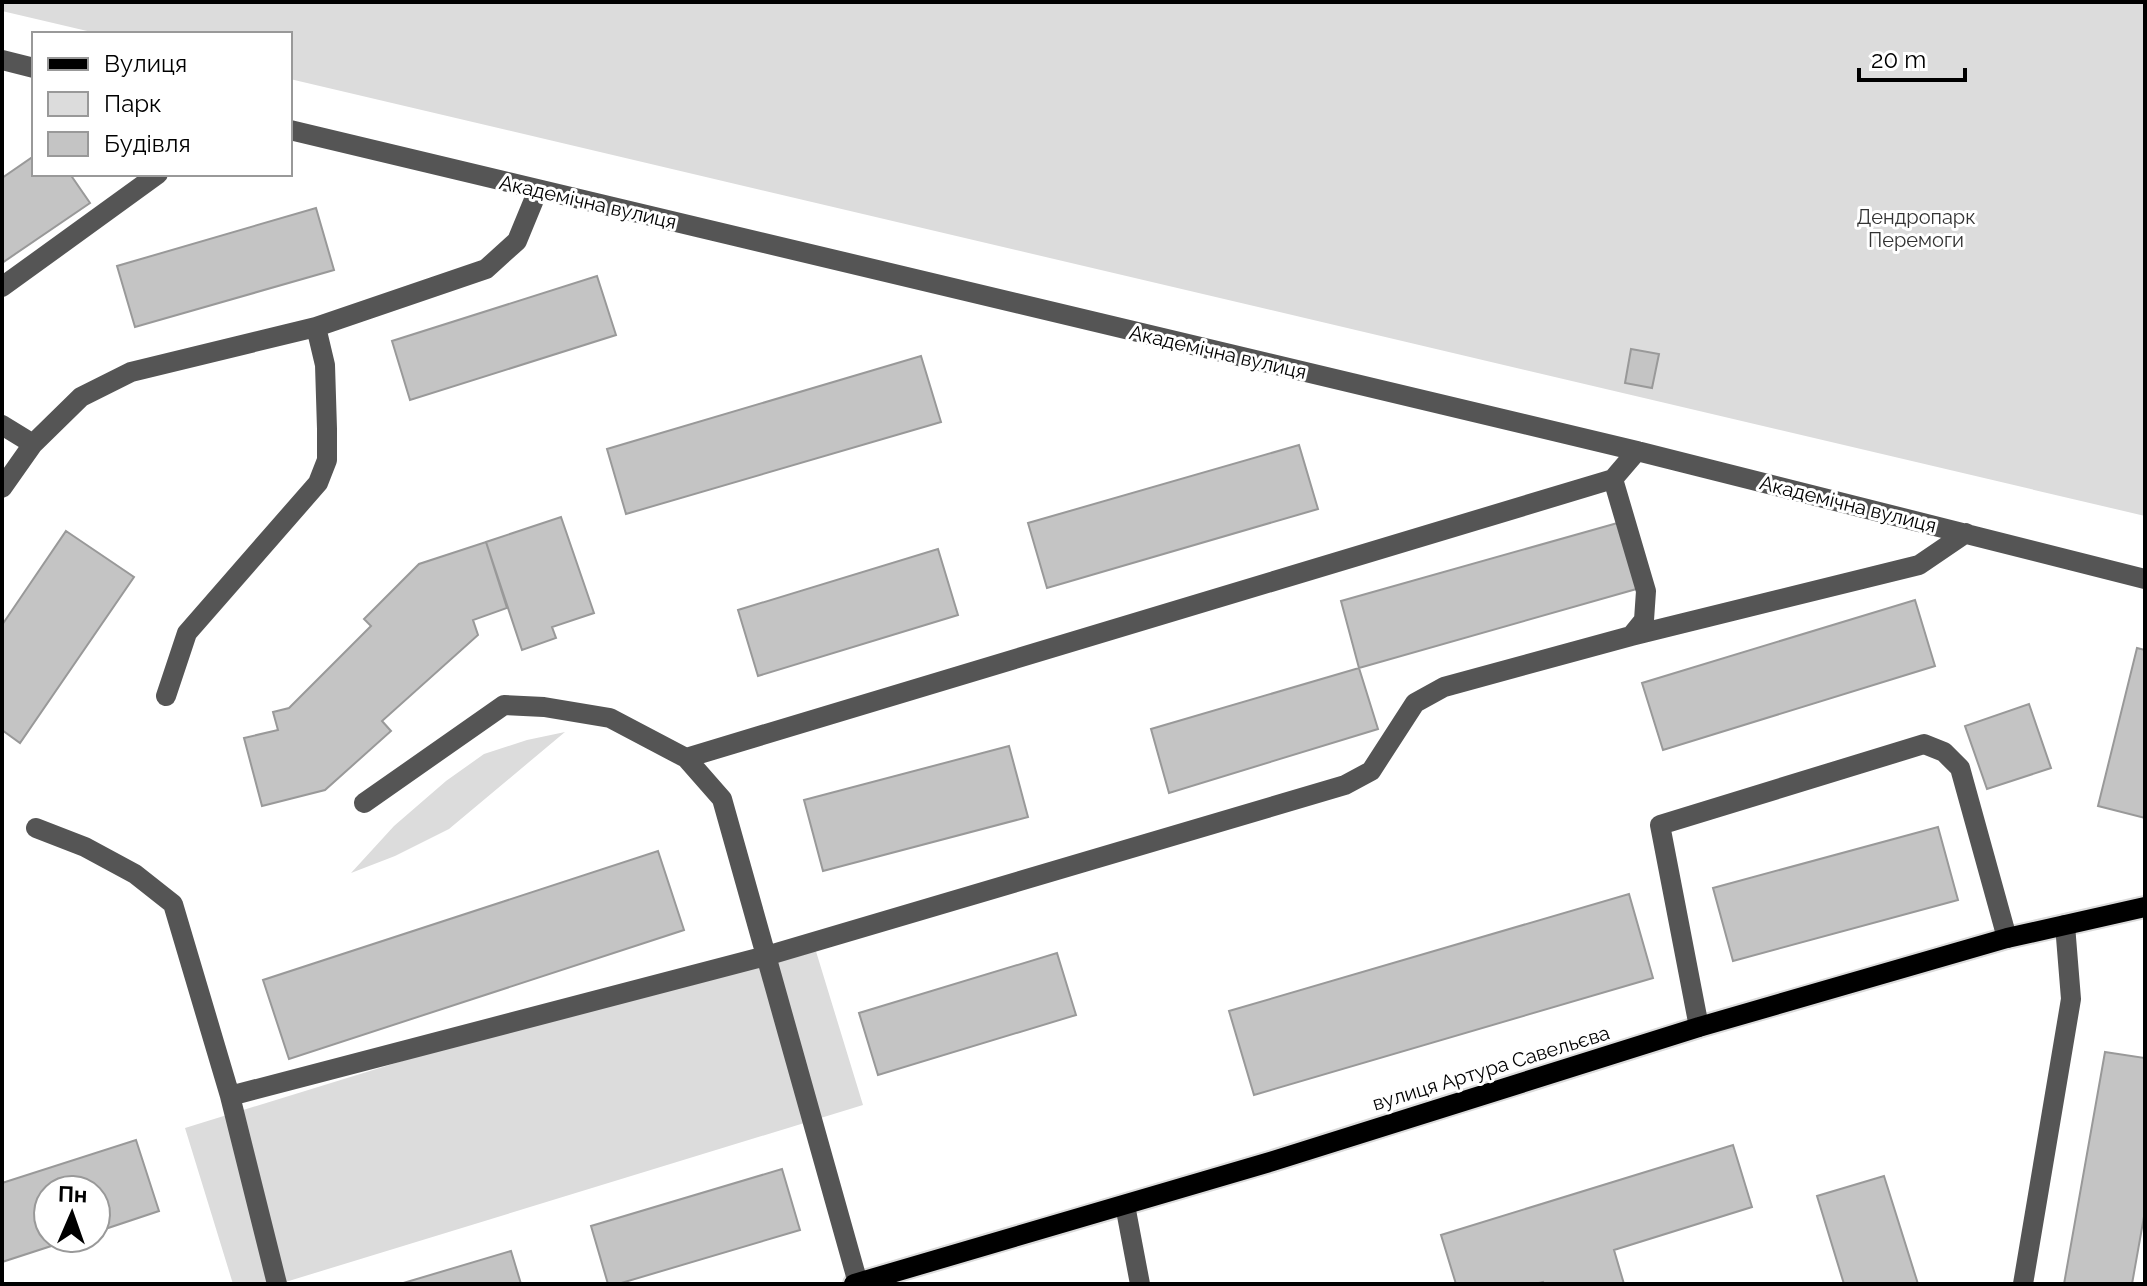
<svg xmlns="http://www.w3.org/2000/svg" width="2147" height="1286" font-family="Raleway,sans-serif">
<style>
.green{fill:#dcdcdc}
.building{fill:#c4c4c4;stroke:#999;stroke-width:2}
.lines{fill:none;stroke-linecap:round;stroke-linejoin:round}
.major-casing{stroke:#dbdbdb;stroke-width:24}
.minor{stroke:#555;stroke-width:20}
.major{stroke:#000;stroke-width:20}
.labels{text-anchor:middle;dominant-baseline:central;stroke-width:6;stroke-linejoin:round;paint-order:stroke}
.street-label{font-size:20px;fill:#000;stroke:#fff}
.park-label{font-size:20px;fill:#333;stroke:#fff}
</style>
<rect width="100%" height="100%" fill="#fff"/>
<path class="green" d="M 2,2 L 2145,2 L 2145,516 L 290,79 L 290,34 L 100,34 L 2,11 Z
M 565,732 L 449,829 L 395,856 L 351,873 L 394,826 L 446,781 L 484,754 L 527,740 Z
M 811,935 L 863,1105 L 279,1284 L 233,1284 L 185,1128 Z"/>
<path class="building" d="M 34,156 L 34,174 L 70,174 L 90,203 L 2,263 L 2,178 Z
M 316,208 L 334,270 L 135,327 L 117,266 Z
M 597,276 L 616,335 L 410,400 L 392,341 Z
M 1631,349 L 1659,354 L 1652,388 L 1625,383 Z
M 921,356 L 941,422 L 626,514 L 607,449 Z
M 1299,445 L 1318,509 L 1047,588 L 1028,523 Z
M 561,517 L 594,613 L 552,627 L 556,638 L 522,650 L 486,542 Z
M 1621,522 L 1640,588 L 1359,668 L 1341,601 Z
M 66,531 L 134,577 L 20,743 L 2,730 L 2,625 Z
M 486,542 L 507,608 L 473,620 L 478,635 L 382,721 L 391,731 L 325,790 L 262,806 L 244,738 L 278,730 L 273,712 L 289,708 L 371,626 L 364,619 L 419,564 Z
M 938,549 L 958,615 L 758,676 L 738,610 Z
M 1915,600 L 1935,666 L 1663,750 L 1642,683 Z
M 2137,648 L 2145,650 L 2145,818 L 2098,806 Z
M 1359,668 L 1378,729 L 1169,793 L 1151,729 Z
M 2029,704 L 2051,768 L 1987,789 L 1965,726 Z
M 1009,746 L 1028,817 L 823,871 L 804,800 Z
M 1938,827 L 1958,900 L 1733,961 L 1713,888 Z
M 658,851 L 684,930 L 289,1059 L 263,980 Z
M 1629,894 L 1653,978 L 1254,1095 L 1229,1011 Z
M 1057,953 L 1076,1015 L 878,1075 L 859,1013 Z
M 2105,1052 L 2145,1058 L 2145,1211 L 2132,1284 L 2064,1284 Z
M 136,1140 L 159,1211 L 96,1232 L 96,1190 L 48,1190 L 48,1238 L 76,1238 L 2,1262 L 2,1183 Z
M 1733,1145 L 1752,1207 L 1614,1250 L 1624,1284 L 1544,1284 L 1543,1282 L 1535,1284 L 1456,1284 L 1441,1235 Z
M 782,1169 L 800,1230 L 618,1284 L 608,1284 L 591,1226 Z
M 1884,1176 L 1918,1284 L 1844,1284 L 1817,1196 Z
M 511,1251 L 521,1284 L 400,1284 Z"/>
<g class="lines">
<g class="major-casing">
<path id="major" d="M 854,1284 L 1273,1161 L 1699,1027 L 2007,938 L 2145,907"/>
</g>
<path class="minor" d="M 2,60 L 34,68
M 290,130 L 1637,451 L 2145,579
M 2,287 L 158,174
M 2,425 L 33,444
M 2,488 L 33,444 L 81,397 L 131,372 L 316,327 L 486,269 L 517,241 L 538,190
M 1631,636 L 1919,565 L 1966,533
M 166,696 L 187,633 L 318,483 L 327,460 L 327,429 L 325,365 L 316,327
M 686,758 L 1613,479 L 1637,451
M 364,803 L 504,705 L 544,707 L 610,718 L 686,758 L 722,799 L 858,1283
M 36,828 L 85,847 L 135,874 L 173,904 L 230,1096 L 277,1284
M 1699,1027 L 1660,825 L 1924,744 L 1944,752 L 1960,768 L 2007,938
M 230,1096 L 766,956 L 1345,785 L 1371,771 L 1415,703 L 1444,687 L 1631,636 L 1644,620 L 1646,591 L 1613,479
M 1125,1205 L 1140,1284
M 2023,1284 L 2071,999 L 2065,925"/>
<use href="#major" class="major"/>
</g>
<g class="labels">
<g class="street-label">
<text transform="translate(588 202) rotate(13)">Академічна вулиця</text>
<text transform="translate(1218 352) rotate(13)">Академічна вулиця</text>
<text transform="translate(1848 504) rotate(14)">Академічна вулиця</text>
<text transform="translate(1491 1068) rotate(-17)">вулиця Артура Савельєва</text>
</g>
<g class="park-label">
<text x="1916" y="217">Дендропарк<tspan x="1916" dy="23">Перемоги</tspan></text>
</g>
</g>
<rect width="2147" height="1286" fill="none" stroke="#000000" stroke-width="8"/>
<rect x="32" y="32" width="260" height="144" fill="#ffffff" stroke="#999999" stroke-width="2"/>
<rect x="48" y="58" width="40" height="12" fill="#000000" stroke="#999999" stroke-width="2"/>
<text x="104" y="72" font-size="24" fill="#000000">Вулиця</text>
<rect x="48" y="92" width="40" height="24" fill="#dcdcdc" stroke="#999999" stroke-width="2"/>
<text x="104" y="112" font-size="24" fill="#000000">Парк</text>
<rect x="48" y="132" width="40" height="24" fill="#c4c4c4" stroke="#999999" stroke-width="2"/>
<text x="104" y="152" font-size="24" fill="#000000">Будівля</text>
<g transform="translate(72 1214) rotate(2)"><circle r="38" fill="#ffffff" stroke="#999999" stroke-width="2"/>
<path d="M0-6L14 30L0 20L-14 30Z" fill="#000000"/>
<text y="-12" font-size="22" font-weight="bold" text-anchor="middle" fill="#000000">Пн</text>
</g>
<path d="M1859 68v12h106v-12" fill="none" stroke="#000000" stroke-width="4"/>
<text x="1871" y="68" font-size="24" fill="#000000" stroke="#ffffff" stroke-width="6" paint-order="stroke">20 m</text>
</svg>
